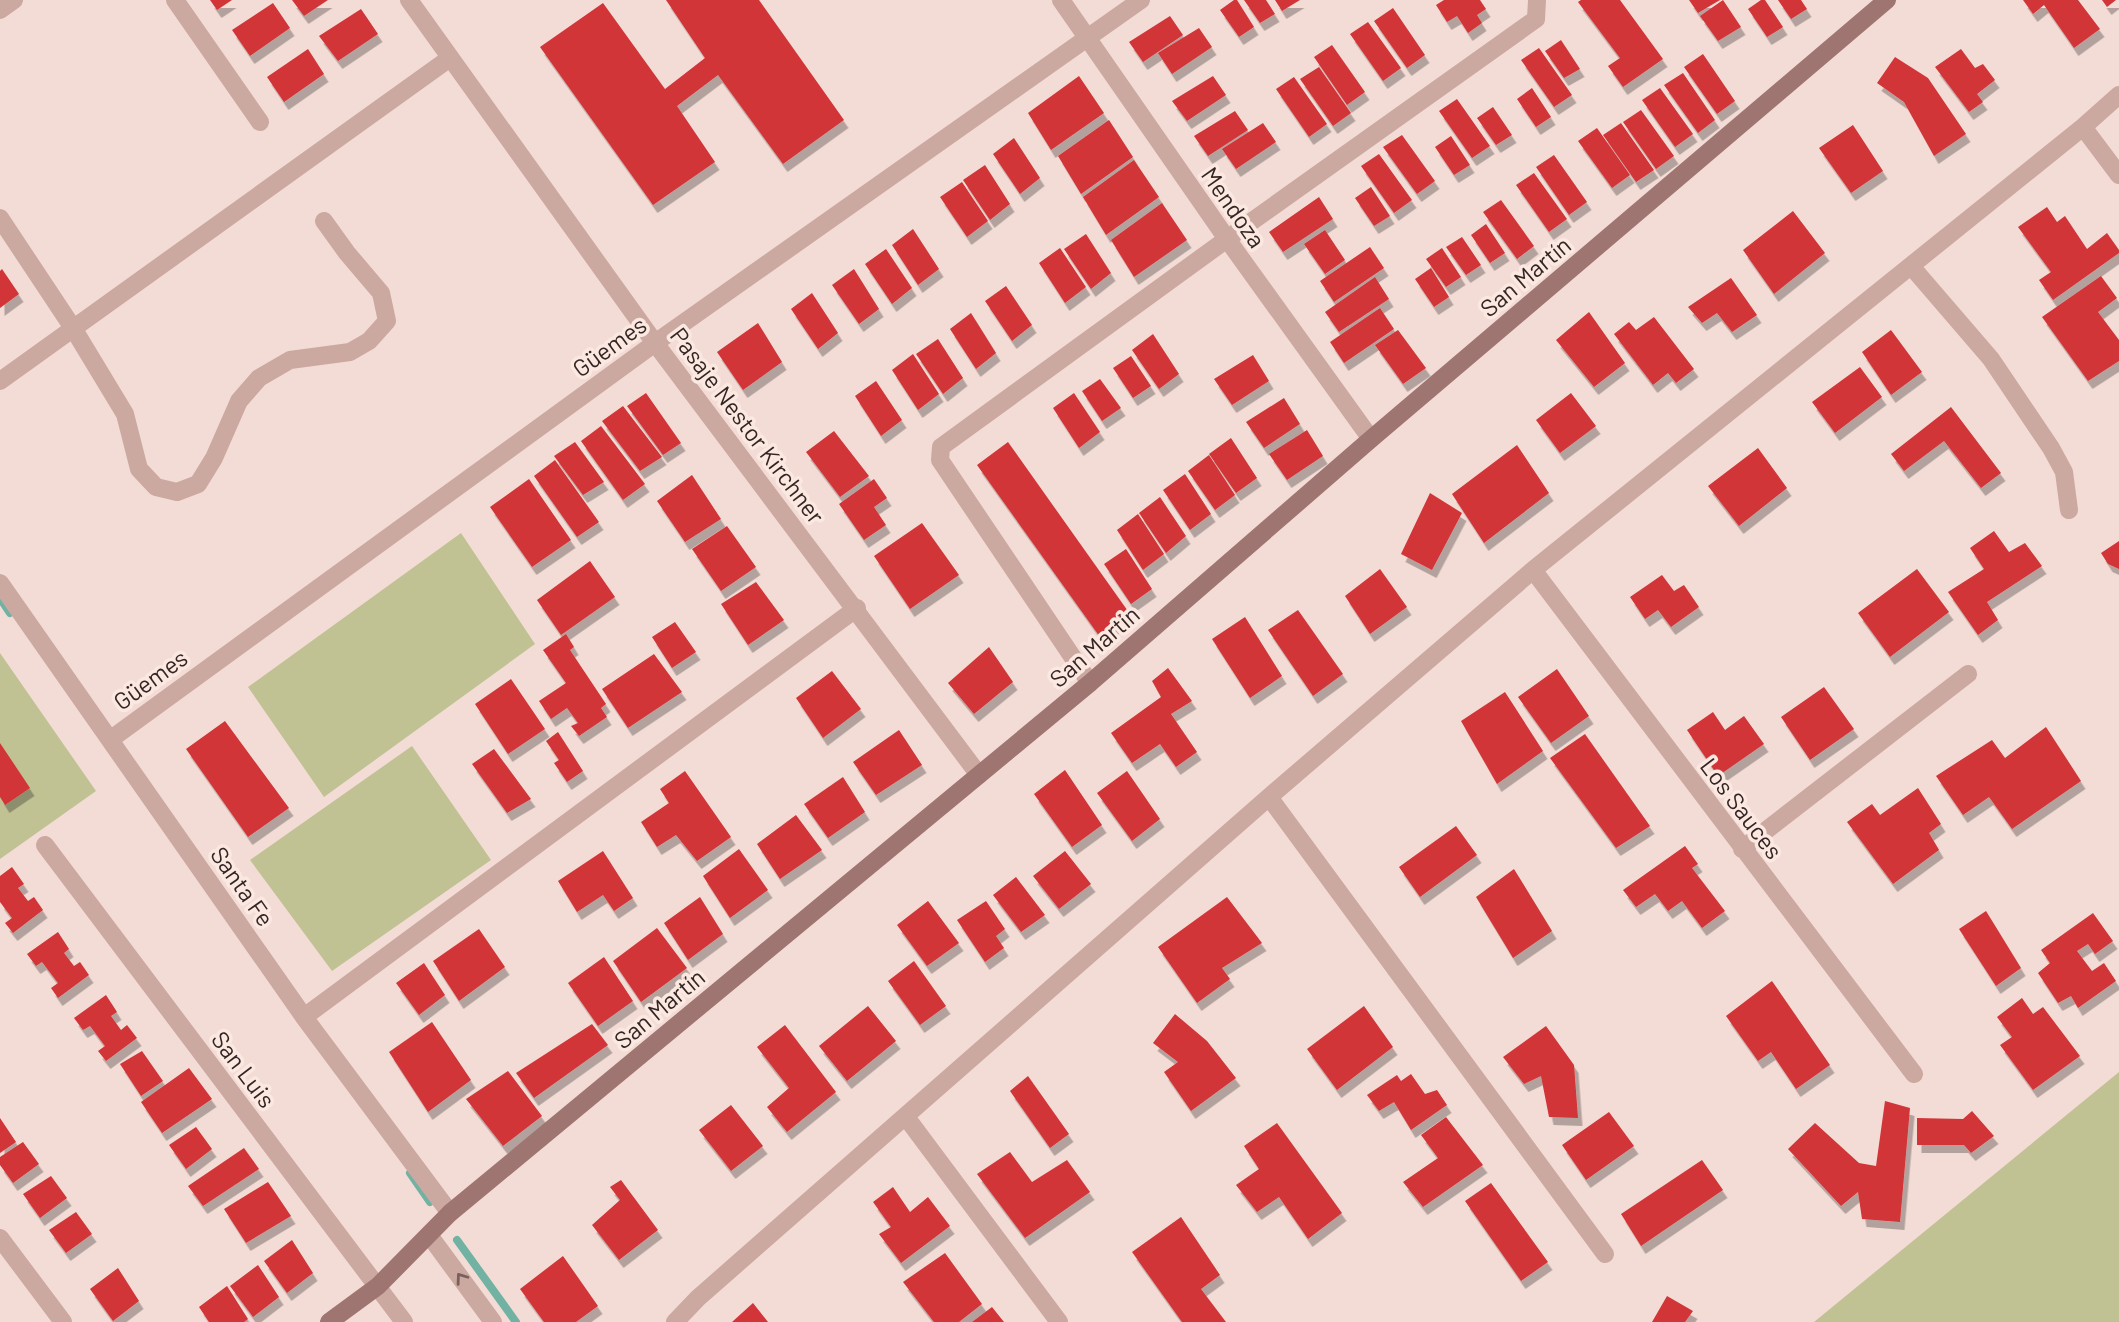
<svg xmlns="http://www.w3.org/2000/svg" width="2119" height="1322" font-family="Barlow,sans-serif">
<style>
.green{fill:#c0c294}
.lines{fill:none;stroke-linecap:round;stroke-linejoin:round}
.stream{stroke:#71b2a3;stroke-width:8}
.building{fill:#d13439;filter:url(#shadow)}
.street{stroke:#cba8a0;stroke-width:18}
.secondary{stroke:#9f7571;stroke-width:18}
.oneway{stroke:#78605c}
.labels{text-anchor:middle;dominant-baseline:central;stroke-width:7;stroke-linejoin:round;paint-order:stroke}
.street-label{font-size:24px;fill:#342524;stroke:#fae8e1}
</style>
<defs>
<filter id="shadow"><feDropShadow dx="4.5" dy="8" stdDeviation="0" flood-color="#0004"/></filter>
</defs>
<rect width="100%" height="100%" fill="#f3dcd5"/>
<path class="green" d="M 461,533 L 535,644 L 324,797 L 248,687 Z
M 0,653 L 96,791 L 0,859 Z
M 412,746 L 491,860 L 332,971 L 250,860 Z
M 2119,1072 L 2119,1322 L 1814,1322 Z"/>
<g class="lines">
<path class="stream" d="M 0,598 L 10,613
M 410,1173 L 430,1202
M 457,1240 L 516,1322"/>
</g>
<path class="building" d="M 210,0 L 232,0 L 217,10 Z
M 292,0 L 328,0 L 304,16 Z
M 666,0 L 759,0 L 844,120 L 783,164 L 718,75 L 677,106 L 715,162 L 653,205 L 540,47 L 603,3 L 665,89 L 705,58 Z
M 1234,0 L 1237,0 L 1254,27 L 1239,37 L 1220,10 Z
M 1244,0 L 1266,0 L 1275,14 L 1260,23 Z
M 1275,0 L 1300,0 L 1282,11 Z
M 1444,0 L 1480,0 L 1486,9 L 1477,15 L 1482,23 L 1468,33 L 1457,16 L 1447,22 L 1436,5 Z
M 1581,0 L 1620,0 L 1663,59 L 1623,87 L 1608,66 L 1620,58 L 1578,2 Z
M 1689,0 L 1720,0 L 1698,13 Z
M 1723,0 L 1741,27 L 1718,41 L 1700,16 Z
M 1761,0 L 1765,0 L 1783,27 L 1767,37 L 1748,9 Z
M 1778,0 L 1801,0 L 1807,9 L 1791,19 Z
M 2023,0 L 2078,0 L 2100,29 L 2074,48 L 2044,5 L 2033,14 Z
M 2102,0 L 2116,0 L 2107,7 Z
M 273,3 L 290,28 L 250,56 L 232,30 Z
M 1393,8 L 1425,55 L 1407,68 L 1374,21 Z
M 361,9 L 378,34 L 338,61 L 319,36 Z
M 1170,16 L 1183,35 L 1143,62 L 1129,42 Z
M 1368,22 L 1401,68 L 1383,81 L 1350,34 Z
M 1199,28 L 1212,47 L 1172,74 L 1158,53 Z
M 1561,40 L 1580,69 L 1564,78 L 1545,51 Z
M 1332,45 L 1365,92 L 1347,105 L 1314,57 Z
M 1539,48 L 1572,95 L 1554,107 L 1521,60 Z
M 308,49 L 324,74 L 284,102 L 267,77 Z
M 1961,49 L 1975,68 L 1983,64 L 1995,80 L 1977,94 L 1983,102 L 1969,112 L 1935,67 Z
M 1703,54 L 1735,101 L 1717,114 L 1684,67 Z
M 1895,57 L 1928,78 L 1966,134 L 1934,156 L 1904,102 L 1877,83 Z
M 1319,67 L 1351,113 L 1333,126 L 1300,79 Z
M 1683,73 L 1715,120 L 1698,133 L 1664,85 Z
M 1079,76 L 1104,113 L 1051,150 L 1028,113 Z
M 1213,76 L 1226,95 L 1187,121 L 1172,101 Z
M 1294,77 L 1327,124 L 1309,137 L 1276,89 Z
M 1532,88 L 1551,117 L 1536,127 L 1517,99 Z
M 1660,88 L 1693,134 L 1675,147 L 1642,100 Z
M 1457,99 L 1490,146 L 1472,158 L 1439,111 Z
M 1493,107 L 1512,135 L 1496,145 L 1477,118 Z
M 1641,110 L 1674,156 L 1656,169 L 1623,122 Z
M 1235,111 L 1248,130 L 1208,156 L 1194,136 Z
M 1109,120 L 1133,157 L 1081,194 L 1058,156 Z
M 1263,123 L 1276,142 L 1236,169 L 1222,149 Z
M 1621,123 L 1654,170 L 1636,182 L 1603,135 Z
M 1853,125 L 1883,171 L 1851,193 L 1819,148 Z
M 1597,128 L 1630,175 L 1612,188 L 1578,141 Z
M 1402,135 L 1435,181 L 1417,194 L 1383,147 Z
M 1451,136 L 1470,165 L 1454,175 L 1435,147 Z
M 1014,138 L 1040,178 L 1020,194 L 993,154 Z
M 1379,154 L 1412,200 L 1394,213 L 1361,166 Z
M 1554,155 L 1587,202 L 1569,215 L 1536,167 Z
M 1134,160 L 1159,197 L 1106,235 L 1083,197 Z
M 985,165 L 1010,204 L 990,220 L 963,180 Z
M 1534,173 L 1567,219 L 1549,232 L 1516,185 Z
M 962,182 L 988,221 L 967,237 L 940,197 Z
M 1371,187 L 1390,216 L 1374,226 L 1355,198 Z
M 1319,197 L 1333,219 L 1283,252 L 1269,232 Z
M 1501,200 L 1534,246 L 1517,259 L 1483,212 Z
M 1162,203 L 1187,240 L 1134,277 L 1111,240 Z
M 2047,207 L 2057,222 L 2065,216 L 2087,249 L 2107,233 L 2119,250 L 2119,253 L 2053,300 L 2039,280 L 2051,272 L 2018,227 Z
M 1793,211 L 1825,253 L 1774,294 L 1743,250 Z
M 1486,224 L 1505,253 L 1490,263 L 1471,235 Z
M 913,229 L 939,269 L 918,285 L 892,245 Z
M 1325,230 L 1345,260 L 1325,274 L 1304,244 Z
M 1086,234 L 1111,273 L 1091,289 L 1064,249 Z
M 1462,237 L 1481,265 L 1466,275 L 1446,247 Z
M 1370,247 L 1384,268 L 1334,302 L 1320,281 Z
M 1060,248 L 1086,287 L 1065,303 L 1039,263 Z
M 1442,248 L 1461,277 L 1446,287 L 1426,259 Z
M 886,249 L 912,288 L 892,304 L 865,264 Z
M 1431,268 L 1449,297 L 1434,307 L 1415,279 Z
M 2,269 L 19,294 L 0,308 L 0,271 Z
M 854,269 L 879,309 L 859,324 L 832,285 Z
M 2101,276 L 2117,298 L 2098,312 L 2119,340 L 2119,361 L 2088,381 L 2042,317 Z
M 1375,277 L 1389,299 L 1339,332 L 1325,312 Z
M 1731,278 L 1757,315 L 1732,332 L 1717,313 L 1702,323 L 1688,307 Z
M 1006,286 L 1032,325 L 1012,341 L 985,301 Z
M 812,293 L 838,333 L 818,349 L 791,309 Z
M 1380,308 L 1394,329 L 1344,363 L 1330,342 Z
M 1589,312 L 1625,363 L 1594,387 L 1556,340 Z
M 971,313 L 996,353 L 976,369 L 950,329 Z
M 1654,317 L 1694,369 L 1676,383 L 1668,373 L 1653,385 L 1614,334 L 1629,322 L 1636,330 Z
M 758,323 L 782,362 L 743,390 L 717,352 Z
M 1398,330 L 1426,368 L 1403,384 L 1375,345 Z
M 1891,330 L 1922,372 L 1891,395 L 1862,352 Z
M 1153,334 L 1179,374 L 1159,389 L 1132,350 Z
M 938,339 L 963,378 L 943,394 L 916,354 Z
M 913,354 L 939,394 L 918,410 L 892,370 Z
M 1253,355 L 1269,381 L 1232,405 L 1214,379 Z
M 1131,356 L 1151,386 L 1133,398 L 1113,368 Z
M 1860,367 L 1882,397 L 1835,433 L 1812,402 Z
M 1100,379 L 1121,408 L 1102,421 L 1082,391 Z
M 876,381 L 902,420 L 881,436 L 855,396 Z
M 646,393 L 681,443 L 663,455 L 627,406 Z
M 1074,393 L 1100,432 L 1079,448 L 1053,408 Z
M 1571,393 L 1596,426 L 1560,453 L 1536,420 Z
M 1284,398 L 1300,424 L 1264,448 L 1246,422 Z
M 623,406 L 662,457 L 640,471 L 602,421 Z
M 1951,407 L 2001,473 L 1981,488 L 1944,441 L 1904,471 L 1891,454 Z
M 601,426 L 645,484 L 623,500 L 581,441 Z
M 1307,430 L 1323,456 L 1287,480 L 1269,454 Z
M 834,431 L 869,476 L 840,497 L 806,452 Z
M 1231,438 L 1257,478 L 1236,493 L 1209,454 Z
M 575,442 L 604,482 L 583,495 L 554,456 Z
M 1008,442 L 1130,614 L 1100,637 L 977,465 Z
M 1517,445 L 1549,493 L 1484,543 L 1452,494 Z
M 1758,448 L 1787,488 L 1739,526 L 1708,486 Z
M 1209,455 L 1235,495 L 1215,510 L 1188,471 Z
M 555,460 L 599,522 L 577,537 L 534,476 Z
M 1185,474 L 1211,514 L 1190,530 L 1163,490 Z
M 692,475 L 721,519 L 685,542 L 657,501 Z
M 529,479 L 571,540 L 532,567 L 490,507 Z
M 874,479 L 887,498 L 874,507 L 886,525 L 864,540 L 839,504 Z
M 1430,493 L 1462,513 L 1432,570 L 1401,554 Z
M 1160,497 L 1186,536 L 1166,553 L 1139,513 Z
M 1138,514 L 1164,554 L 1143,570 L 1117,530 Z
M 922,523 L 959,575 L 910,609 L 874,556 Z
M 727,526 L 756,567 L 721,591 L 692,549 Z
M 1994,531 L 2009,552 L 2025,543 L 2042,566 L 1987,602 L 1998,620 L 1978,635 L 1948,592 L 1984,569 L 1970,548 Z
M 2119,541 L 2119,569 L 2108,564 L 2101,553 Z
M 1126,549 L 1152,589 L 1131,604 L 1104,564 Z
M 590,561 L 615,597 L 561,635 L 537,600 Z
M 1380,569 L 1407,607 L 1370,634 L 1345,596 Z
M 1917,569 L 1949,612 L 1890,657 L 1858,613 Z
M 1662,575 L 1674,591 L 1684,585 L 1699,607 L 1671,627 L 1658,610 L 1645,619 L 1630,597 Z
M 756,582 L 784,620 L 748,645 L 721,604 Z
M 1298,610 L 1343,674 L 1313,696 L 1268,630 Z
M 1245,617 L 1282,676 L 1250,698 L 1212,639 Z
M 675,622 L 696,652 L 672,668 L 652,637 Z
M 566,634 L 574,647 L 570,650 L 606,704 L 601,708 L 607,717 L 579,736 L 571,726 L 578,723 L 567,708 L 551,719 L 539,701 L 566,683 L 543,650 Z
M 989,647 L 1013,682 L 974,714 L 948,683 Z
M 654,654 L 682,692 L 628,728 L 602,689 Z
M 1168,668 L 1192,701 L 1171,714 L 1197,752 L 1176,767 L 1160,744 L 1132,763 L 1111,733 L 1161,697 L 1152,681 Z
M 1557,669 L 1589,716 L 1551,743 L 1518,697 Z
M 832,671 L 861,709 L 823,738 L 796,698 Z
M 511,679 L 545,729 L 508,754 L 475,704 Z
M 1824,687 L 1854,729 L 1810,760 L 1781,717 Z
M 1505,692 L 1543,751 L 1497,784 L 1461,721 Z
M 1713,712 L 1725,730 L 1744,716 L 1764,744 L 1718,776 L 1687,730 Z
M 225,721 L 289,808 L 248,837 L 186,749 Z
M 2046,727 L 2081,781 L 2012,829 L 1989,797 L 1963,815 L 1936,776 L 1992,740 L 2005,758 Z
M 899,730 L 922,765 L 876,795 L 853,762 Z
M 558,732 L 583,771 L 567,782 L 554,763 L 559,760 L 546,741 Z
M 1585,734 L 1650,826 L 1616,848 L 1550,758 Z
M 0,743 L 30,788 L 5,805 L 0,797 Z
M 494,749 L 531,799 L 507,813 L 472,764 Z
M 1065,770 L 1102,825 L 1072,847 L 1034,794 Z
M 685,771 L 731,837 L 697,861 L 676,835 L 657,847 L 641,822 L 669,803 L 660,789 Z
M 1127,771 L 1160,819 L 1132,841 L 1097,793 Z
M 843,777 L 865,812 L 828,838 L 804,804 Z
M 1918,788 L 1941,824 L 1929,833 L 1939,850 L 1893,884 L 1847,822 L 1872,804 L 1880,815 Z
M 796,815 L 822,850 L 780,879 L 757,844 Z
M 1456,826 L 1477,855 L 1420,897 L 1399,867 Z
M 1685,846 L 1698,864 L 1692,868 L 1725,911 L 1702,928 L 1682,901 L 1668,911 L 1655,894 L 1636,907 L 1623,890 Z
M 739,849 L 768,890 L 730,918 L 703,876 Z
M 603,851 L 633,898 L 614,911 L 603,895 L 577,912 L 558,881 Z
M 1065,851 L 1091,884 L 1059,909 L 1033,876 Z
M 12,867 L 24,884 L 18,888 L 28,901 L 34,897 L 43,910 L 13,933 L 5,923 L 12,918 L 0,902 L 0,876 Z
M 1514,869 L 1552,931 L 1513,958 L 1476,897 Z
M 1016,877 L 1045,915 L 1021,932 L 993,895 Z
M 700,897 L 723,934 L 688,960 L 664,923 Z
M 1227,897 L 1262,943 L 1222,968 L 1230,979 L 1197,1003 L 1158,947 Z
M 928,901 L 959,943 L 927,966 L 897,925 Z
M 986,901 L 1005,929 L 996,936 L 1004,948 L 985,962 L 957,920 Z
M 1986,911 L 2021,968 L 1996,986 L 1959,929 Z
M 2093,913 L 2113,941 L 2095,954 L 2088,944 L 2077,951 L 2092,971 L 2104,963 L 2116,981 L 2078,1008 L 2071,996 L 2058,1003 L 2038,973 L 2050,963 L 2041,950 Z
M 657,928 L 687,968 L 641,1002 L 613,961 Z
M 479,929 L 505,967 L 459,1001 L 433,961 Z
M 58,932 L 69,949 L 64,953 L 74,966 L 80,962 L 89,975 L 58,998 L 51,988 L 58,983 L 42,962 L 36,966 L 27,954 Z
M 604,957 L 633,1001 L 598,1026 L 568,983 Z
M 914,961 L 946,1006 L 920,1025 L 888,981 Z
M 424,963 L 445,995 L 419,1015 L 396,983 Z
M 1772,981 L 1830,1065 L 1796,1089 L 1771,1052 L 1758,1061 L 1726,1016 Z
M 106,995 L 117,1012 L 111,1016 L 121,1030 L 127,1025 L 137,1038 L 106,1061 L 98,1051 L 105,1046 L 90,1026 L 83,1030 L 74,1018 Z
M 2022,998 L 2033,1014 L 2043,1007 L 2080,1056 L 2033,1090 L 2000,1045 L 2012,1037 L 1997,1017 Z
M 868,1006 L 896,1041 L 847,1081 L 819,1046 Z
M 1364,1006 L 1393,1047 L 1337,1090 L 1307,1049 Z
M 1175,1014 L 1207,1041 L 1236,1078 L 1191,1111 L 1164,1072 L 1178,1062 L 1153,1043 Z
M 432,1022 L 471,1080 L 428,1112 L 389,1052 Z
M 592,1024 L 608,1045 L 534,1098 L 516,1073 Z
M 785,1025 L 836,1092 L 787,1132 L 767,1107 L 789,1088 L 757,1047 Z
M 1546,1026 L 1574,1065 L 1578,1118 L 1549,1117 L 1541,1076 L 1524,1084 L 1503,1057 Z
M 142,1051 L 163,1081 L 141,1096 L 120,1064 Z
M 189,1068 L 212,1099 L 162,1133 L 141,1102 Z
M 508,1071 L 542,1116 L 503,1146 L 466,1099 Z
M 1411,1074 L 1425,1094 L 1437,1090 L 1447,1105 L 1411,1130 L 1394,1102 L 1379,1111 L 1367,1095 L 1397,1075 L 1401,1081 Z
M 1028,1076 L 1069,1134 L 1050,1148 L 1010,1091 Z
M 1885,1101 L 1910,1108 L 1900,1222 L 1862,1219 L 1858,1192 L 1841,1206 L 1788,1149 L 1815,1123 L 1859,1163 L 1876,1166 Z
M 731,1105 L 763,1146 L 731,1171 L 699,1130 Z
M 1972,1111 L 1994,1136 L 1971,1153 L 1964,1145 L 1917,1145 L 1917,1118 L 1963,1119 Z
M 1609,1112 L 1634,1146 L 1586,1180 L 1562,1145 Z
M 1446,1117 L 1483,1165 L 1423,1207 L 1403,1182 L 1438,1158 L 1421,1135 Z
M 0,1118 L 16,1142 L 0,1153 Z
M 1277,1123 L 1342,1213 L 1308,1239 L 1279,1197 L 1257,1212 L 1236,1185 L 1259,1169 L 1244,1146 Z
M 196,1127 L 212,1149 L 186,1169 L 169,1145 Z
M 23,1142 L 39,1164 L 13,1183 L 0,1165 L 0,1157 Z
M 244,1148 L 259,1169 L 203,1206 L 188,1186 Z
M 1010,1152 L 1032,1182 L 1067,1160 L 1090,1192 L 1025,1238 L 977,1174 Z
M 1702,1160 L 1723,1190 L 1641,1246 L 1621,1214 Z
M 51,1176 L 67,1198 L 40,1218 L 23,1194 Z
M 621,1180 L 658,1230 L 619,1260 L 592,1225 L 620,1200 L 610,1187 Z
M 268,1182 L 291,1216 L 246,1243 L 224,1209 Z
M 1491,1183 L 1548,1262 L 1521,1281 L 1465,1201 Z
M 893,1187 L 910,1212 L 928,1197 L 950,1226 L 901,1263 L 879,1234 L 891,1227 L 873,1202 Z
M 76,1212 L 92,1234 L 66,1253 L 49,1230 Z
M 1181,1217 L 1220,1275 L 1201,1289 L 1226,1322 L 1182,1322 L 1132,1252 Z
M 292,1240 L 313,1273 L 287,1293 L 264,1261 Z
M 945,1253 L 982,1304 L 959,1322 L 934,1322 L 903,1282 Z
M 563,1256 L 598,1306 L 576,1322 L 544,1322 L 520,1289 Z
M 258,1265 L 279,1297 L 253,1317 L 230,1286 Z
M 118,1268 L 139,1301 L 113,1321 L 90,1289 Z
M 227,1286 L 248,1319 L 244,1322 L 209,1322 L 199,1307 Z
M 1667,1296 L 1693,1311 L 1685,1322 L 1652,1322 Z
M 753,1303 L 768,1322 L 732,1322 Z
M 992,1307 L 1004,1322 L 972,1322 Z"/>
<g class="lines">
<path class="street" d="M 175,0 L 260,122
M 409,0 L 655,343 L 979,775
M 1061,0 L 1227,239 L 1371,439
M 0,10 L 14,0
M 2083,127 L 2119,175
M 0,218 L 73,328 L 125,414 L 139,469 L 156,487 L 177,492 L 198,484 L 214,458 L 239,401 L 259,378 L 290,360 L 350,352 L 369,341 L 387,321 L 381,293 L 347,253 L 324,221
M 1911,266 L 1991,359 L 2051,448 L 2064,472 L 2069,510
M 0,381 L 450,58
M 1533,570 L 1914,1074
M 0,583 L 304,1017 L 450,1213
M 1090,683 L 940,460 L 941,447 L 1227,239 L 1536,19 L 1537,0
M 111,739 L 655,343 L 1141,0
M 1269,797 L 1605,1254
M 45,845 L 404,1322
M 1742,849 L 1968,674
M 304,1017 L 857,608
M 906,1117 L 1059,1322
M 429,1235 L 493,1322
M 0,1238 L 63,1322
M 675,1322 L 698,1298 L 1269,797 L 1533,570 L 2083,127 L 2119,95"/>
<path class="secondary" d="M 329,1322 L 378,1286 L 450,1213 L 1090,683 L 1371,439 L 1887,0"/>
</g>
<defs><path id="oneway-chevron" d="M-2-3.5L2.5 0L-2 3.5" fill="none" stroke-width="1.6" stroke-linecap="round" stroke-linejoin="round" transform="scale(1.75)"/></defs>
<use class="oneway" href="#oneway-chevron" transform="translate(461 1278) rotate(-126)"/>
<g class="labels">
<g class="street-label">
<text transform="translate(1234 207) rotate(55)">Mendoza</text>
<text transform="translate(1525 276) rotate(-40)">San Martín</text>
<text transform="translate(609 346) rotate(-36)">Güemes</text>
<text transform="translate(748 425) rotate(53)">Pasaje Nestor Kirchner</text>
<text transform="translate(1094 646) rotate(-41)">San Martín</text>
<text transform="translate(150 679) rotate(-36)">Güemes</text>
<text transform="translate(1742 808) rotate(53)">Los Sauces</text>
<text transform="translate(243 886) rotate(55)">Santa Fe</text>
<text transform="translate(659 1008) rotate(-40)">San Martín</text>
<text transform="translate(244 1069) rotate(53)">San Luis</text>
</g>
</g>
</svg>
